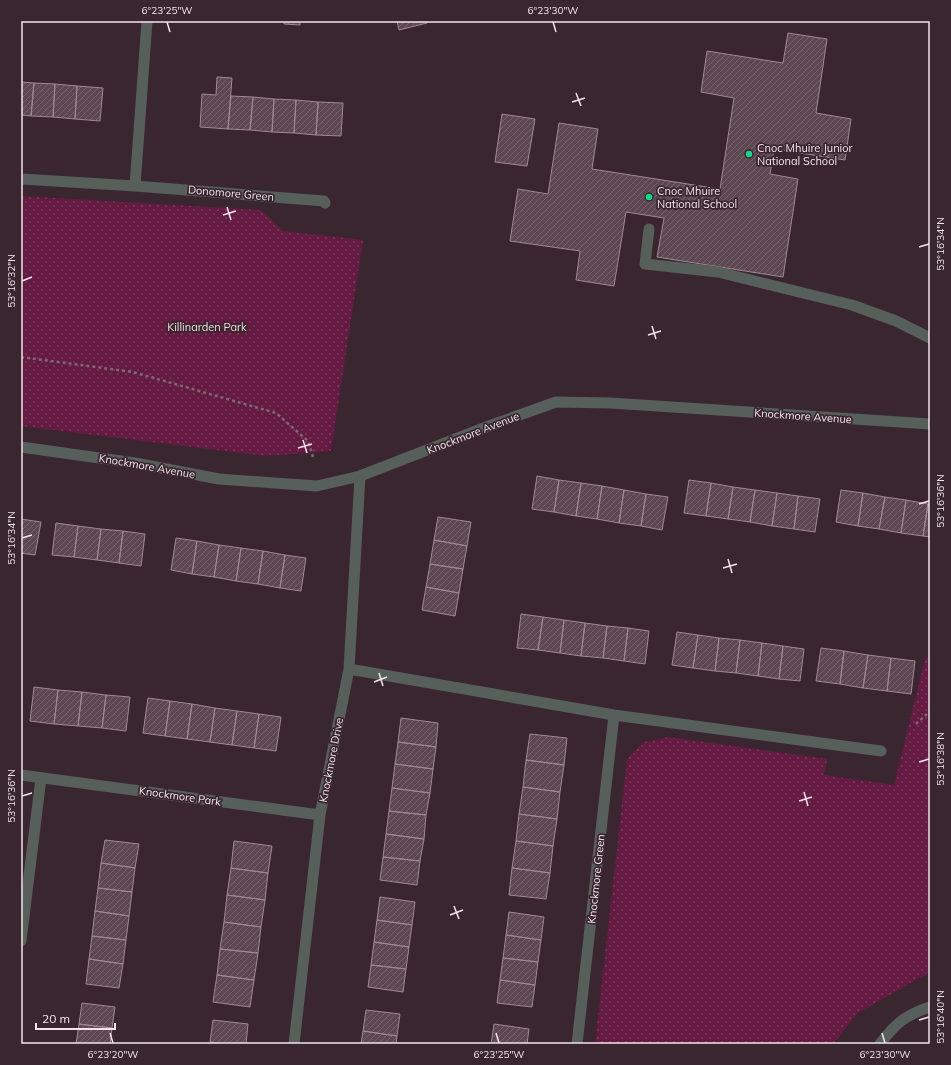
<svg xmlns="http://www.w3.org/2000/svg" width="951" height="1065" font-family="Mulish,sans-serif">
<style>
.grass{fill:url(#grass-dots)}
.building{fill:url(#building-hatch);stroke:#a08992}
.lines{fill:none;stroke-linecap:round;stroke-linejoin:round}
.path{stroke:#7b6a71;stroke-width:2.5;stroke-dasharray:3 3;stroke-linecap:butt}
.service{stroke:#575f5a;stroke-width:11}
.minor{stroke:#575f5a;stroke-width:11}
.ticks{fill:none;stroke:#f2e5ea;stroke-width:1.5}
.poi-dot{fill:#10d98a;stroke:#39262e;stroke-width:1.5}
.labels{text-anchor:middle;dominant-baseline:central;stroke-width:3.5;stroke-linejoin:round;paint-order:stroke}
.poi-label{font-size:11px;fill:#f2e5ea;stroke:#39262e;text-anchor:start}
.street-label{font-size:11px;fill:#f2e5ea;stroke:#39262e}
.park-label{font-size:11px;fill:#f1d7e1;stroke:#39262e}
.neatline{fill:none;stroke:#f2e5ea;stroke-width:1.5}
.ticks-label{font-size:10px;text-anchor:middle;fill:#f2e5ea}
</style>
<defs>
<pattern id="grass-dots" width="8" height="8" patternUnits="userSpaceOnUse"><rect width="8" height="8" fill="#651a41"/><path d="M2 2h.1M6 6h.1" fill="none" stroke="#7c3b5d" stroke-width="1.8" stroke-linecap="round"/></pattern>
<pattern id="building-hatch" width="6" height="6" patternUnits="userSpaceOnUse"><rect width="6" height="6" fill="#5d4851"/><path d="M-1 1l2-2M0 6l6-6M5 7l2-2" fill="none" stroke="#75626a"/></pattern>
</defs>
<rect width="100%" height="100%" fill="#39262e"/>
<path class="grass" d="M 21,196 L 261,210 L 283,231 L 363,240 L 331,451 L 266,456 L 21,426 Z
M 930,655 L 930,972 L 858,1013 L 833,1044 L 595,1044 L 627,759 L 644,742 L 668,737 L 827,759 L 824,775 L 894,785 L 925,659 Z"/>
<path class="building" d="M 284,21 L 300,21 L 300,25 L 284,24 Z
M 397,21 L 427,21 L 427,23 L 399,30 Z
M 788,33 L 827,39 L 816,113 L 851,119 L 845,160 L 774,149 L 770,174 L 798,179 L 783,277 L 657,257 L 664,218 L 626,212 L 614,286 L 576,280 L 580,251 L 510,241 L 518,189 L 548,194 L 559,123 L 598,129 L 592,169 L 720,189 L 734,98 L 701,92 L 707,51 L 783,63 Z
M 217,77 L 232,78 L 228,129 L 200,127 L 202,94 L 216,95 Z
M 21,82 L 34,83 L 31,116 L 21,115 Z
M 34,83 L 55,84 L 53,117 L 31,116 Z
M 55,84 L 77,86 L 75,119 L 53,117 Z
M 77,86 L 103,88 L 100,121 L 75,119 Z
M 231,96 L 253,97 L 250,130 L 228,129 Z
M 253,97 L 274,99 L 272,132 L 250,130 Z
M 274,99 L 296,100 L 294,133 L 272,132 Z
M 296,100 L 318,102 L 316,135 L 294,133 Z
M 318,102 L 343,103 L 341,136 L 316,135 Z
M 502,114 L 535,119 L 527,166 L 495,162 Z
M 537,476 L 559,480 L 554,512 L 532,509 Z
M 559,480 L 581,483 L 576,516 L 554,512 Z
M 689,480 L 711,483 L 706,516 L 684,513 Z
M 581,483 L 602,486 L 597,519 L 576,516 Z
M 711,483 L 733,487 L 728,519 L 706,516 Z
M 602,486 L 624,490 L 619,523 L 597,519 Z
M 733,487 L 755,490 L 750,522 L 728,519 Z
M 624,490 L 646,494 L 641,526 L 619,523 Z
M 755,490 L 777,493 L 772,526 L 750,522 Z
M 841,490 L 863,493 L 858,526 L 836,522 Z
M 777,493 L 798,496 L 794,529 L 772,526 Z
M 863,493 L 885,497 L 879,529 L 858,526 Z
M 646,494 L 668,497 L 662,530 L 641,526 Z
M 798,496 L 820,499 L 815,532 L 794,529 Z
M 885,497 L 906,500 L 901,533 L 879,529 Z
M 906,500 L 928,504 L 923,536 L 901,533 Z
M 928,504 L 930,504 L 930,537 L 923,536 Z
M 438,517 L 471,522 L 467,546 L 434,540 Z
M 21,519 L 41,522 L 35,555 L 21,553 Z
M 56,523 L 78,526 L 74,557 L 52,555 Z
M 78,526 L 101,529 L 97,560 L 74,557 Z
M 101,529 L 123,531 L 119,563 L 97,560 Z
M 123,531 L 145,534 L 141,566 L 119,563 Z
M 176,538 L 197,541 L 192,574 L 171,570 Z
M 434,540 L 467,546 L 463,569 L 430,564 Z
M 197,541 L 219,545 L 214,577 L 192,574 Z
M 219,545 L 241,548 L 236,581 L 214,577 Z
M 241,548 L 263,551 L 258,584 L 236,581 Z
M 263,551 L 285,555 L 280,588 L 258,584 Z
M 285,555 L 306,558 L 301,591 L 280,588 Z
M 430,564 L 463,569 L 459,593 L 426,587 Z
M 426,587 L 459,593 L 455,616 L 422,610 Z
M 521,614 L 543,617 L 538,650 L 517,648 Z
M 543,617 L 564,620 L 560,653 L 538,650 Z
M 564,620 L 585,623 L 581,656 L 560,653 Z
M 585,623 L 607,626 L 603,658 L 581,656 Z
M 607,626 L 628,628 L 624,661 L 603,658 Z
M 628,628 L 649,631 L 645,664 L 624,661 Z
M 677,632 L 698,635 L 693,668 L 672,665 Z
M 698,635 L 719,638 L 715,671 L 693,668 Z
M 719,638 L 740,640 L 736,673 L 715,671 Z
M 740,640 L 762,643 L 758,676 L 736,673 Z
M 762,643 L 783,646 L 779,679 L 758,676 Z
M 783,646 L 804,649 L 800,681 L 779,679 Z
M 821,648 L 844,651 L 840,684 L 816,681 Z
M 844,651 L 868,655 L 863,688 L 840,684 Z
M 868,655 L 891,658 L 887,691 L 863,688 Z
M 891,658 L 915,661 L 911,694 L 887,691 Z
M 34,687 L 58,690 L 54,724 L 30,721 Z
M 58,690 L 82,692 L 78,726 L 54,724 Z
M 82,692 L 106,695 L 102,728 L 78,726 Z
M 106,695 L 130,697 L 126,731 L 102,728 Z
M 148,698 L 170,701 L 165,736 L 143,733 Z
M 170,701 L 192,704 L 187,739 L 165,736 Z
M 192,704 L 215,708 L 210,742 L 187,739 Z
M 215,708 L 237,711 L 232,745 L 210,742 Z
M 237,711 L 259,714 L 254,748 L 232,745 Z
M 259,714 L 281,717 L 276,751 L 254,748 Z
M 401,718 L 438,723 L 436,747 L 398,742 Z
M 530,734 L 567,738 L 564,765 L 526,760 Z
M 398,742 L 436,747 L 433,769 L 395,764 Z
M 526,760 L 564,765 L 560,792 L 523,787 Z
M 395,764 L 433,769 L 430,793 L 392,788 Z
M 523,787 L 560,792 L 557,819 L 519,814 Z
M 392,788 L 430,793 L 426,815 L 389,811 Z
M 389,811 L 426,815 L 424,839 L 386,834 Z
M 519,814 L 557,819 L 553,846 L 516,841 Z
M 386,834 L 424,839 L 420,861 L 383,857 Z
M 105,840 L 139,844 L 135,868 L 101,863 Z
M 234,841 L 272,846 L 268,873 L 231,868 Z
M 516,841 L 553,846 L 550,873 L 512,868 Z
M 383,857 L 420,861 L 417,885 L 380,880 Z
M 101,863 L 135,868 L 132,892 L 98,888 Z
M 231,868 L 268,873 L 265,900 L 227,895 Z
M 512,868 L 550,873 L 546,899 L 509,895 Z
M 98,888 L 132,892 L 129,916 L 95,911 Z
M 227,895 L 265,900 L 261,927 L 224,922 Z
M 380,897 L 415,902 L 412,925 L 377,920 Z
M 95,911 L 129,916 L 126,940 L 92,936 Z
M 509,912 L 544,917 L 541,940 L 506,935 Z
M 377,920 L 412,925 L 409,947 L 374,942 Z
M 224,922 L 261,927 L 258,953 L 220,949 Z
M 506,935 L 541,940 L 538,962 L 503,958 Z
M 92,936 L 126,940 L 123,964 L 89,959 Z
M 374,942 L 409,947 L 406,969 L 371,965 Z
M 220,949 L 258,953 L 254,980 L 217,975 Z
M 503,958 L 538,962 L 535,985 L 500,980 Z
M 89,959 L 123,964 L 119,988 L 86,984 Z
M 371,965 L 406,969 L 403,992 L 368,987 Z
M 217,975 L 254,980 L 250,1007 L 213,1002 Z
M 500,980 L 535,985 L 532,1007 L 497,1003 Z
M 82,1003 L 115,1007 L 112,1028 L 79,1024 Z
M 366,1010 L 400,1014 L 397,1036 L 363,1031 Z
M 213,1020 L 248,1024 L 246,1044 L 222,1044 L 210,1042 Z
M 79,1024 L 112,1028 L 110,1044 L 76,1044 Z
M 494,1024 L 529,1029 L 527,1044 L 491,1044 Z
M 363,1031 L 397,1036 L 396,1044 L 361,1044 Z"/>
<g class="lines">
<path class="path" d="M 21,357 L 133,372 L 276,413 L 308,441 L 313,457
M 916,724 L 930,711"/>
<path class="service" d="M 649,229 L 645,264 L 718,272 L 852,305 L 896,321 L 930,338"/>
<path class="minor" d="M 21,179 L 135,186 L 324,201 L 325,203
M 135,186 L 147,21
M 21,447 L 135,463 L 219,479 L 317,486 L 360,476 L 489,426 L 556,402 L 611,403 L 930,424
M 349,669 L 614,715 L 881,751
M 21,775 L 320,815
M 21,941 L 41,778
M 294,1044 L 320,815 L 349,669 L 360,476
M 577,1044 L 614,715
M 880,1044 C 895,1024 905,1015 930,1007"/>
</g>
<path class="ticks" d="M 167,22 L 170,32M 553,22 L 556,32M 576,93 L 581,106M 572,102 L 585,98M 227,207 L 231,220M 223,215 L 236,211M 919,247 L 929,244M 22,281 L 32,277M 652,326 L 656,339M 648,335 L 661,331M 303,440 L 307,453M 298,448 L 312,444M 919,504 L 929,501M 22,538 L 32,535M 728,559 L 732,573M 723,568 L 737,564M 379,673 L 383,686M 374,682 L 387,677M 919,762 L 929,759M 804,792 L 808,806M 22,796 L 32,793M 799,801 L 812,797M 454,906 L 459,919M 450,915 L 463,910M 919,1020 L 929,1017M 110,1033 L 113,1043M 496,1033 L 499,1043M 882,1033 L 885,1043"/>
<g class="poi-dot">
<circle cx="749" cy="154" r="4"/>
<circle cx="649" cy="197" r="4"/>
</g>
<g class="labels">
<g class="poi-label">
<text x="757" y="148">Cnoc Mhuire Junior<tspan x="757" dy="13">National School</tspan></text>
<text x="657" y="191">Cnoc Mhuire<tspan x="657" dy="13">National School</tspan></text>
</g>
<g class="street-label">
<text transform="translate(231 193) rotate(5)">Donomore Green</text>
<text transform="translate(803 416) rotate(4)">Knockmore Avenue</text>
<text transform="translate(473 433) rotate(-21)">Knockmore Avenue</text>
<text transform="translate(147 466) rotate(10)">Knockmore Avenue</text>
<text transform="translate(331 760) rotate(-79)">Knockmore Drive</text>
<text transform="translate(180 796) rotate(8)">Knockmore Park</text>
<text transform="translate(596 879) rotate(-84)">Knockmore Green</text>
</g>
<g class="park-label">
<text x="207" y="327">Killinarden Park</text>
</g>
</g>
<rect width="951" height="1065" fill="none" stroke="#39262e" stroke-width="44"/>
<path d="M36 1023v6h79v-6" fill="none" stroke="#f2e5ea" stroke-width="2"/>
<text x="42" y="1023" font-size="12" fill="#f2e5ea" stroke="#39262e" stroke-width="3" paint-order="stroke">20 m</text>
<rect x="22" y="22" width="907" height="1021" class="neatline"/>
<g class="ticks-label">
<text x="167" y="14">6°23'25"W</text>
<text x="553" y="14">6°23'30"W</text>
<text transform="translate(940 244) rotate(-90)" y="4">53°16'34"N</text>
<text transform="translate(11 281) rotate(-90)" y="4">53°16'32"N</text>
<text transform="translate(940 501) rotate(-90)" y="4">53°16'36"N</text>
<text transform="translate(11 538) rotate(-90)" y="4">53°16'34"N</text>
<text transform="translate(940 759) rotate(-90)" y="4">53°16'38"N</text>
<text transform="translate(11 796) rotate(-90)" y="4">53°16'36"N</text>
<text transform="translate(940 1017) rotate(-90)" y="4">53°16'40"N</text>
<text x="113" y="1058">6°23'20"W</text>
<text x="499" y="1058">6°23'25"W</text>
<text x="885" y="1058">6°23'30"W</text>
</g>
</svg>
